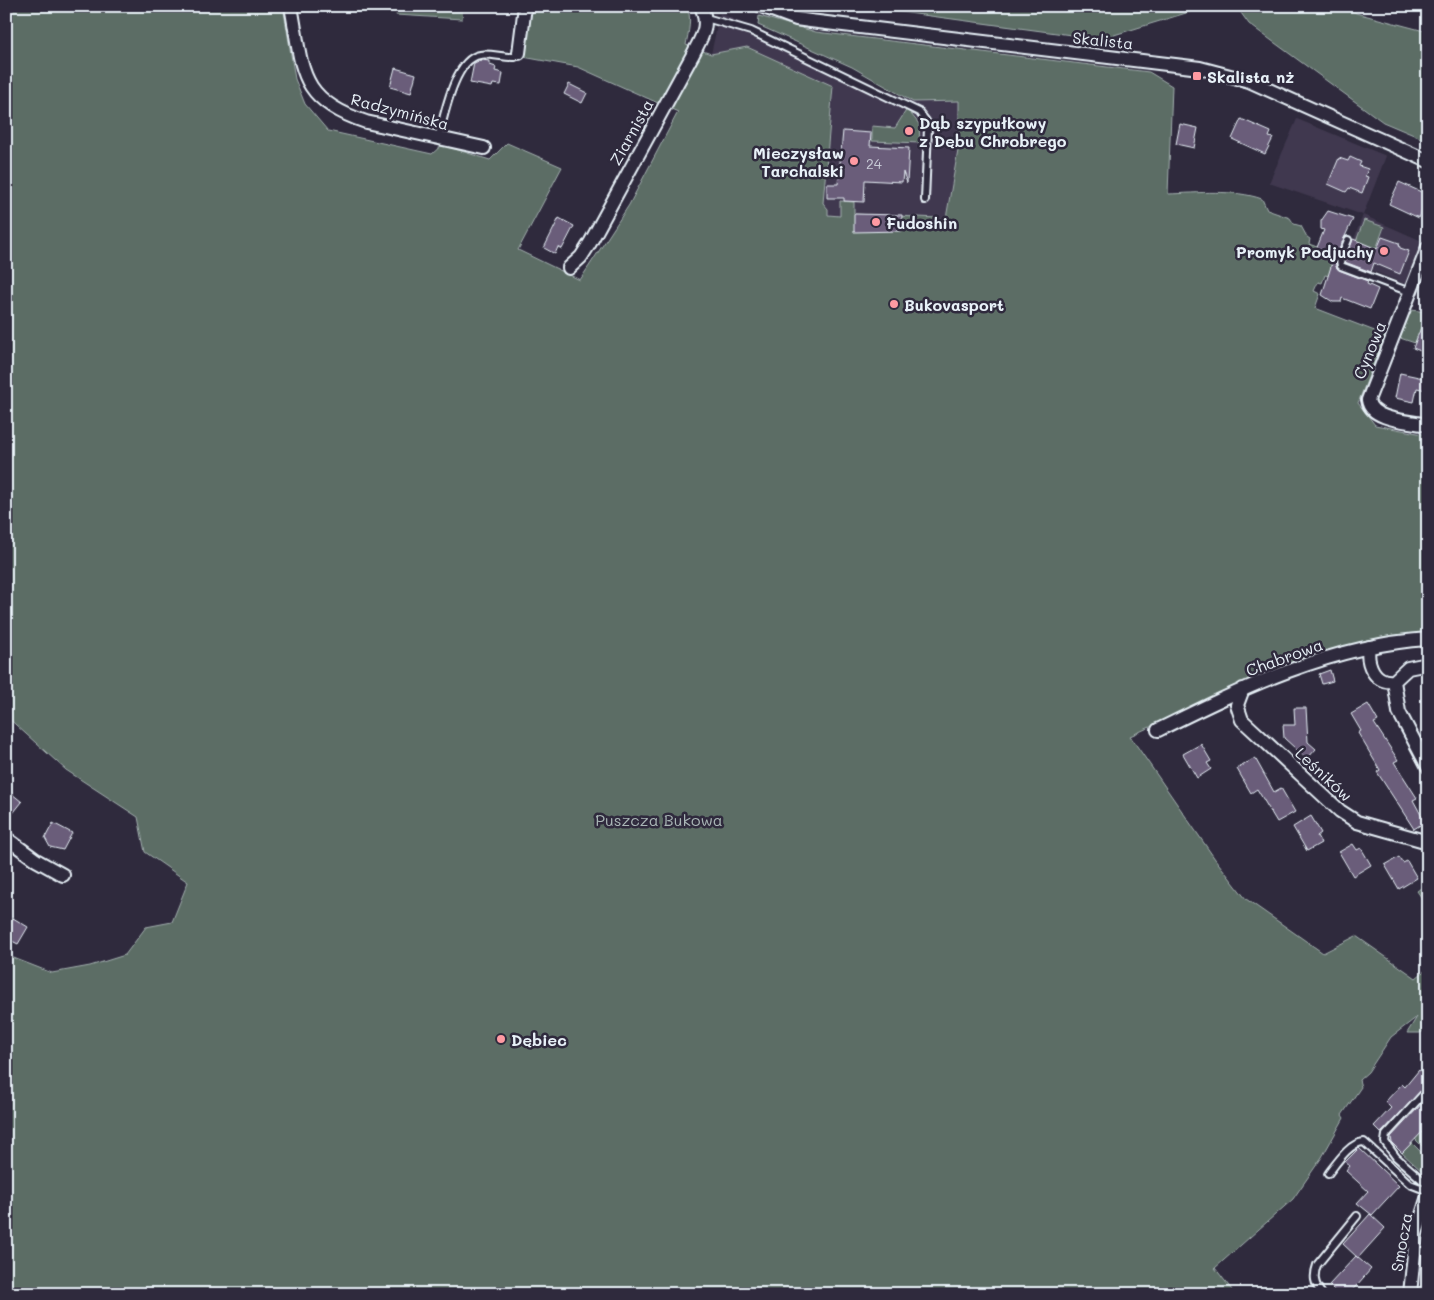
<svg xmlns="http://www.w3.org/2000/svg" width="1434" height="1300" font-family="Mali,sans-serif">
<style>
.built{fill:#41394f}
.green{fill:#5c6d65;stroke:#a2afae}
.building{fill:#6b5d7a;stroke:#e8f1f8}
.lines{fill:none;stroke-linecap:round;stroke-linejoin:round}
.lane-casing{stroke:#e8f1f8;stroke-width:10}
.street-casing{stroke:#e8f1f8;stroke-width:16}
.lane{stroke:#2f2a3d;stroke-width:6}
.street{stroke:#2f2a3d;stroke-width:12}
.poi-dot{fill:#ff9aa2;stroke:#2f2a3d;stroke-width:2}
.labels{text-anchor:middle;dominant-baseline:central;stroke-width:5;stroke-linejoin:round;paint-order:stroke}
.number-label{font-size:14px;fill:#c9ccd8}
.street-label{font-size:16px;fill:#e8f1f8;stroke:#2f2a3d}
.poi-label{font-size:16px;font-weight:bold;fill:#e8f1f8;stroke:#2f2a3d;text-anchor:start}
.park-label{font-size:16px;fill:#a9b6b6;stroke:#2f2a3d}
</style>
<rect width="100%" height="100%" fill="#2f2a3d"/>
<filter id="ink" filterUnits="userSpaceOnUse"><feTurbulence type="fractalNoise" baseFrequency=".02" numOctaves="2"/><feDisplacementMap in="SourceGraphic" scale="10" xChannelSelector="R" yChannelSelector="G"/><feConvolveMatrix kernelMatrix="1 2 1 2 8 2 1 2 1" color-interpolation-filters="sRGB"/></filter>
<g filter="url(#ink)">
<path class="built" d="M 720,13 L 913,102 L 959,101 L 959,145 L 945,224 L 828,215 L 828,209 L 823,203 L 833,86 L 711,54 Z
M 1297,119 L 1386,156 L 1363,215 L 1422,241 L 1405,284 L 1346,260 L 1363,215 L 1269,183 Z"/>
<path class="green" d="M 6,6 L 283,6 L 295,79 L 305,104 L 328,131 L 432,154 L 442,145 L 490,160 L 507,143 L 562,167 L 518,250 L 580,280 L 629,205 L 678,112 L 578,67 L 523,57 L 530,6 L 686,6 C 693,17 688,33 686,45 L 711,54 L 747,47 L 833,86 L 823,203 L 828,209 L 828,215 L 840,216 L 840,201 L 854,202 L 854,214 L 939,218 L 945,224 L 959,145 L 959,101 L 913,102 L 852,67 L 758,25 L 759,16 L 816,32 L 1149,72 L 1172,86 L 1168,194 C 1198,193 1234,189 1262,199 L 1267,210 L 1290,218 L 1294,224 L 1301,226 L 1307,237 L 1310,239 L 1309,244 L 1317,247 L 1316,250 L 1328,255 L 1332,271 L 1330,276 L 1325,275 L 1322,283 L 1318,282 L 1314,291 L 1320,294 L 1315,308 L 1385,335 L 1358,403 L 1375,425 L 1428,435 L 1428,635 L 1373,639 L 1235,689 L 1130,736 L 1215,859 L 1246,899 L 1323,953 L 1356,936 L 1416,978 L 1428,968 L 1428,1029 L 1420,1033 L 1407,1033 L 1417,1017 L 1391,1037 L 1368,1072 L 1359,1080 L 1361,1087 L 1342,1115 L 1344,1118 L 1322,1157 L 1293,1199 L 1215,1268 L 1235,1294 L 6,1294 L 6,955 L 52,973 L 90,966 L 125,955 L 146,927 L 172,922 L 188,882 L 145,852 L 138,817 L 66,770 L 6,716 Z
M 397,6 L 463,6 L 462,19 L 396,15 Z
M 856,6 L 1209,6 L 1101,39 Z
M 1236,6 L 1347,6 L 1356,13 L 1428,32 L 1428,141 L 1383,122 L 1249,24 Z
M 907,109 L 919,124 L 920,143 L 872,141 L 872,126 L 895,128 Z
M 1364,220 L 1384,227 L 1375,252 L 1355,244 Z
M 1411,310 L 1427,312 L 1415,343 L 1400,338 Z
M 1428,883 L 1428,907 L 1417,891 Z
M 1428,1126 L 1428,1152 L 1415,1139 Z
M 1412,1143 L 1428,1159 L 1424,1173 L 1402,1153 Z"/>
<path class="building" d="M 481,60 L 490,61 L 490,65 L 496,67 L 495,71 L 503,73 L 501,85 L 493,84 L 492,87 L 470,83 L 474,63 Z
M 395,68 L 416,74 L 411,93 L 390,87 Z
M 569,84 L 587,93 L 582,103 L 564,94 Z
M 1241,119 L 1271,132 L 1269,137 L 1273,138 L 1265,154 L 1232,139 Z
M 1180,124 L 1198,128 L 1194,148 L 1176,144 Z
M 843,131 L 871,133 L 870,146 L 909,148 L 907,183 L 903,172 L 902,182 L 865,180 L 864,202 L 844,201 L 844,198 L 827,198 L 827,184 L 838,184 Z
M 1350,157 L 1361,162 L 1359,166 L 1368,169 L 1365,176 L 1368,177 L 1362,193 L 1349,188 L 1346,192 L 1328,184 L 1339,158 L 1348,161 Z
M 1399,182 L 1428,195 L 1419,218 L 1389,204 Z
M 1328,211 L 1353,219 L 1335,258 L 1336,267 L 1339,270 L 1368,281 L 1367,284 L 1378,289 L 1370,309 L 1342,298 L 1341,302 L 1333,302 L 1322,295 L 1334,257 L 1316,250 L 1324,230 L 1321,229 L 1321,221 Z
M 854,214 L 902,215 L 901,231 L 854,232 Z
M 559,218 L 574,226 L 562,249 L 558,247 L 555,254 L 544,248 Z
M 1382,237 L 1399,243 L 1400,248 L 1409,251 L 1400,274 L 1374,263 L 1371,272 L 1345,262 L 1353,239 L 1377,249 Z
M 1428,310 L 1428,354 L 1413,348 Z
M 1400,373 L 1428,379 L 1426,390 L 1417,388 L 1414,402 L 1395,398 Z
M 1330,670 L 1333,681 L 1322,684 L 1319,674 Z
M 1368,704 L 1378,721 L 1374,723 L 1398,760 L 1394,762 L 1417,798 L 1413,800 L 1425,822 L 1414,829 L 1377,772 L 1380,770 L 1358,733 L 1361,731 L 1351,714 Z
M 1294,708 L 1306,708 L 1308,742 L 1316,749 L 1307,759 L 1284,738 L 1283,725 L 1295,725 Z
M 1201,744 L 1211,761 L 1207,763 L 1211,769 L 1197,778 L 1183,754 Z
M 1255,758 L 1274,792 L 1281,788 L 1295,812 L 1277,822 L 1257,789 L 1251,793 L 1237,769 Z
M 6,789 L 22,802 L 6,822 Z
M 1311,816 L 1321,833 L 1317,836 L 1321,843 L 1307,851 L 1293,827 Z
M 53,823 L 72,833 L 63,850 L 50,847 L 45,838 Z
M 1353,844 L 1357,850 L 1361,848 L 1371,865 L 1353,876 L 1339,852 Z
M 1399,857 L 1403,863 L 1407,861 L 1417,878 L 1399,889 L 1385,865 Z
M 13,918 L 28,927 L 18,944 L 6,938 L 6,930 Z
M 1419,1070 L 1428,1078 L 1428,1084 L 1381,1133 L 1374,1126 L 1391,1108 L 1385,1102 L 1402,1084 L 1405,1087 Z
M 1428,1097 L 1428,1126 L 1402,1153 L 1392,1143 L 1391,1137 Z
M 1359,1148 L 1399,1186 L 1372,1215 L 1357,1203 L 1368,1191 L 1346,1171 L 1350,1166 L 1345,1162 Z
M 1370,1214 L 1385,1228 L 1358,1258 L 1343,1244 Z
M 1356,1256 L 1371,1269 L 1349,1294 L 1338,1294 L 1329,1285 Z"/>
<g class="lines">
<g class="lane-casing">
<path id="lane" d="M 706,18 L 751,31 L 919,112 L 926,121 L 928,128 L 925,200
M 438,139 C 444,117 454,59 480,55 C 490,53 504,58 515,57 L 519,53
M 1348,240 L 1340,260 L 1341,266 L 1410,292
M 1428,1089 L 1386,1135 L 1385,1142 L 1396,1157 L 1428,1185
M 1328,1174 C 1336,1164 1350,1142 1364,1142 L 1410,1184 L 1428,1191
M 1322,1294 C 1314,1284 1313,1276 1317,1265 L 1357,1216"/>
</g>
<g class="street-casing">
<path id="street" d="M 291,6 C 303,69 297,99 366,122 L 484,148
M 761,6 L 796,19 L 810,21 L 1200,68 L 1249,81 L 1428,161
M 519,53 L 525,6
M 1428,247 L 1368,400 C 1371,421 1410,421 1428,425
M 569,268 L 581,257 L 590,243 L 692,56 C 702,36 710,27 701,6
M 1369,647 C 1366,663 1374,684 1394,681 L 1408,668 L 1428,664
M 1394,681 L 1399,712 L 1428,767
M 1243,689 L 1237,705 L 1242,720 L 1340,811 L 1357,822 L 1428,842
M 1158,730 C 1243,688 1331,645 1428,639
M 6,838 L 36,860 L 63,875
M 1410,1294 L 1416,1234 L 1428,1196"/>
</g>
<use href="#lane" class="lane"/>
<use href="#street" class="street"/>
</g>
</g>
<g class="poi-dot">
<rect x="1192" y="71" width="10" height="10" rx="2.5"/>
<circle cx="909" cy="131" r="5"/>
<circle cx="854" cy="161" r="5"/>
<circle cx="876" cy="222" r="5"/>
<circle cx="1384" cy="251" r="5"/>
<circle cx="894" cy="304" r="5"/>
<circle cx="501" cy="1039" r="5"/>
</g>
<g class="labels">
<g class="number-label">
<text x="874" y="163">24</text>
</g>
<g class="street-label">
<text transform="translate(1103 40) rotate(6)">Skalista</text>
<text transform="translate(400 111) rotate(15)">Radzymińska</text>
<text transform="translate(631 132) rotate(-61)">Ziarnista</text>
<text transform="translate(1369 350) rotate(-68)">Cynowa</text>
<text transform="translate(1284 657) rotate(-20)">Chabrowa</text>
<text transform="translate(1324 774) rotate(43)">Leśników</text>
<text transform="translate(1401 1242) rotate(-80)">Smocza</text>
</g>
<g class="poi-label">
<text x="1207" y="76">Skalista nż</text>
<text x="919" y="122">Dąb szypułkowy<tspan x="919" dy="18">z Dębu Chrobrego</tspan></text>
<text x="844" y="152" text-anchor="end">Mieczysław<tspan x="844" dy="18">Tarchalski</tspan></text>
<text x="886" y="222">Fudoshin</text>
<text x="1374" y="251" text-anchor="end">Promyk Podjuchy</text>
<text x="904" y="304">Bukovasport</text>
<text x="511" y="1039">Dębiec</text>
</g>
<g class="park-label">
<text x="659" y="819">Puszcza Bukowa</text>
</g>
</g>
<rect width="1434" height="1300" fill="none" stroke="#2f2a3d" stroke-width="25"/>
<rect x="12" y="12" width="1409" height="1275" fill="none" stroke="#e8f1f8" stroke-width="2" filter="url(#ink)"/>
</svg>
